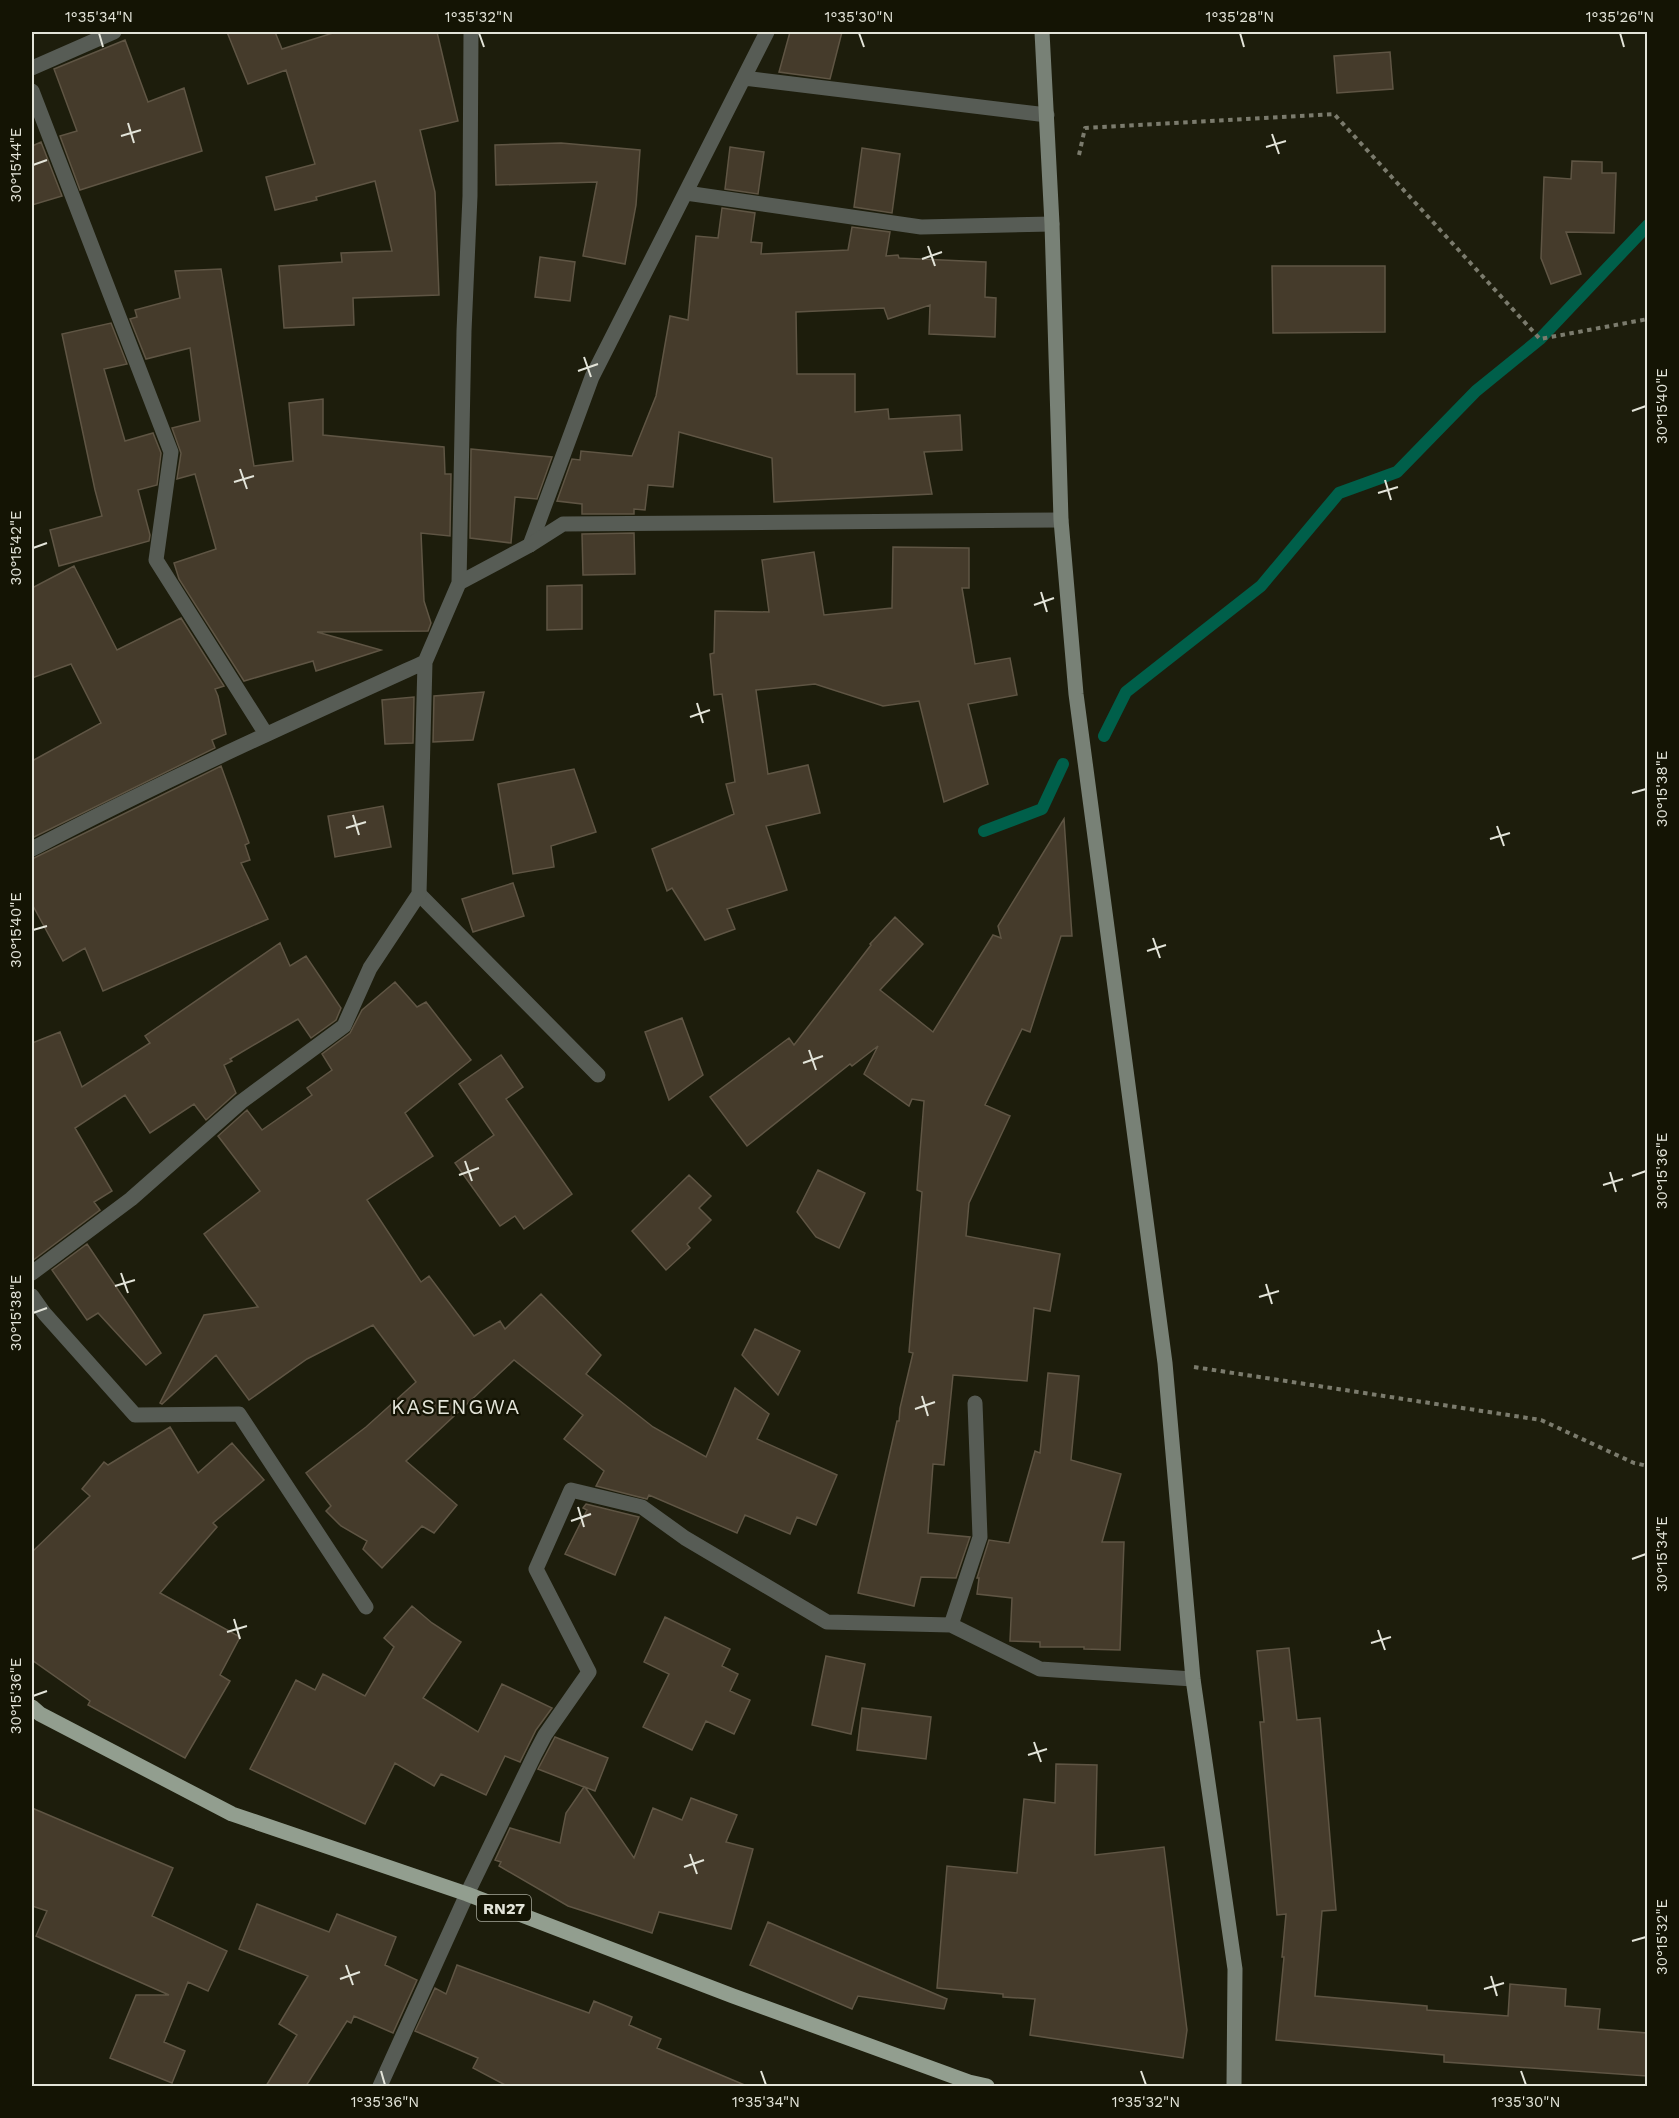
<svg xmlns="http://www.w3.org/2000/svg" width="1679" height="2118" font-family="'Work Sans',sans-serif">
<style>
.lines{fill:none;stroke-linecap:round;stroke-linejoin:round}
.stream{stroke:#005f4a;stroke-width:12}
.building{fill:#453b2b;stroke:#5f5544;stroke-width:1.5}
.path{stroke:#7b7b6d;stroke-width:4;stroke-dasharray:4.5 4.5;stroke-linecap:butt}
.lane{stroke:#575c55;stroke-width:15}
.street{stroke:#575c55;stroke-width:15}
.secondary{stroke:#788176;stroke-width:15}
.primary{stroke:#929e8f;stroke-width:15}
.ticks{fill:none;stroke:#e3e4d9;stroke-width:2}
.labels{text-anchor:middle;dominant-baseline:central;stroke-width:4.5;stroke-linejoin:round;paint-order:stroke}
.shield{fill:#141404;stroke:#a5a699;stroke-width:1.5}
.shield-label{font-size:16px;font-weight:bold;fill:#e3e4d9}
.quarter-label{font-size:21px;letter-spacing:1.5px;fill:#e3e4d9;stroke:#141404}
.neatline{fill:none;stroke:#e3e4d9;stroke-width:2}
.ticks-label{font-size:15px;text-anchor:middle;fill:#e3e4d9}
</style>
<rect width="100%" height="100%" fill="#1d1d0c"/>
<g class="lines">
<path class="stream" d="M 1104,736 L 1126,692 L 1261,586 L 1339,493 L 1397,472 L 1476,391 L 1540,339 L 1648,225
M 984,831 L 1042,809 L 1063,764"/>
</g>
<path class="building" d="M 227,32 L 275,32 L 282,49 L 336,32 L 437,32 L 458,121 L 420,130 L 435,192 L 439,295 L 353,298 L 354,325 L 284,328 L 279,266 L 342,262 L 341,253 L 392,251 L 375,181 L 316,197 L 317,200 L 275,210 L 266,177 L 315,164 L 286,70 L 248,84 Z
M 790,32 L 842,32 L 830,79 L 779,72 Z
M 125,40 L 148,102 L 184,88 L 202,151 L 80,190 L 60,136 L 77,131 L 54,69 Z
M 1390,52 L 1393,89 L 1337,93 L 1334,56 Z
M 41,142 L 62,196 L 32,205 L 32,146 Z
M 561,143 L 640,150 L 636,205 L 625,264 L 583,256 L 597,182 L 496,185 L 495,145 Z
M 730,147 L 764,152 L 758,194 L 725,189 Z
M 862,148 L 900,154 L 892,213 L 854,207 Z
M 1572,161 L 1602,162 L 1602,173 L 1616,173 L 1614,233 L 1566,232 L 1581,274 L 1551,284 L 1541,258 L 1544,177 L 1571,179 Z
M 722,208 L 755,213 L 751,242 L 762,243 L 761,254 L 848,250 L 852,227 L 890,232 L 886,256 L 898,255 L 899,258 L 986,262 L 985,297 L 996,298 L 995,337 L 929,334 L 930,305 L 888,319 L 884,308 L 796,312 L 797,374 L 855,374 L 855,412 L 888,409 L 889,419 L 960,415 L 962,450 L 924,452 L 932,494 L 774,502 L 772,458 L 679,432 L 673,487 L 648,485 L 645,510 L 634,509 L 634,514 L 582,514 L 582,504 L 557,501 L 572,459 L 580,460 L 581,451 L 632,456 L 656,396 L 670,316 L 688,320 L 696,236 L 718,238 Z
M 540,257 L 575,262 L 570,301 L 535,297 Z
M 1272,266 L 1385,266 L 1385,332 L 1273,333 Z
M 221,269 L 254,466 L 293,461 L 289,403 L 323,399 L 323,435 L 444,447 L 445,474 L 451,474 L 450,536 L 421,533 L 424,601 L 431,623 L 428,631 L 317,632 L 381,650 L 316,671 L 313,661 L 244,681 L 179,579 L 174,563 L 216,549 L 195,474 L 177,479 L 181,453 L 172,428 L 200,421 L 190,348 L 146,359 L 130,319 L 137,317 L 135,310 L 180,298 L 175,271 Z
M 111,323 L 127,364 L 104,369 L 125,441 L 153,433 L 161,453 L 157,485 L 138,490 L 150,535 L 149,541 L 59,566 L 50,530 L 102,516 L 95,490 L 62,334 Z
M 471,449 L 552,457 L 537,499 L 515,497 L 511,543 L 470,538 Z
M 634,533 L 635,574 L 583,575 L 582,534 Z
M 893,547 L 969,548 L 969,588 L 962,588 L 975,664 L 1010,658 L 1017,695 L 968,704 L 988,784 L 944,802 L 919,701 L 883,706 L 815,684 L 756,690 L 768,774 L 808,765 L 820,813 L 766,826 L 787,890 L 727,909 L 735,929 L 705,940 L 672,888 L 667,891 L 652,849 L 734,814 L 726,784 L 735,782 L 722,694 L 714,695 L 710,654 L 714,653 L 715,611 L 769,612 L 762,560 L 814,552 L 824,615 L 892,608 Z
M 74,566 L 117,650 L 181,618 L 224,686 L 215,689 L 218,696 L 226,734 L 212,740 L 215,748 L 32,838 L 32,761 L 101,723 L 71,664 L 32,678 L 32,588 Z
M 582,585 L 582,629 L 547,630 L 547,586 Z
M 484,692 L 473,740 L 433,742 L 434,696 Z
M 414,697 L 413,743 L 385,744 L 382,700 Z
M 221,766 L 249,843 L 245,845 L 250,860 L 241,863 L 268,919 L 103,991 L 85,948 L 63,961 L 32,904 L 32,859 Z
M 574,769 L 596,832 L 551,846 L 554,867 L 513,874 L 498,784 Z
M 383,806 L 391,847 L 335,857 L 328,816 Z
M 1064,819 L 1072,936 L 1061,936 L 1030,1032 L 1022,1029 L 985,1105 L 1010,1116 L 969,1203 L 966,1236 L 1060,1254 L 1050,1311 L 1034,1308 L 1027,1381 L 953,1375 L 944,1465 L 933,1464 L 928,1533 L 970,1537 L 956,1578 L 921,1577 L 914,1606 L 858,1593 L 897,1421 L 899,1421 L 900,1408 L 913,1353 L 909,1352 L 922,1192 L 917,1190 L 924,1101 L 912,1099 L 909,1106 L 864,1074 L 878,1046 L 852,1066 L 850,1064 L 747,1146 L 710,1097 L 789,1038 L 794,1045 L 871,945 L 870,944 L 895,917 L 923,944 L 880,990 L 933,1032 L 993,935 L 1001,938 L 998,926 Z
M 513,883 L 524,916 L 473,932 L 462,899 Z
M 280,943 L 290,966 L 306,956 L 341,1008 L 336,1020 L 311,1038 L 298,1019 L 230,1059 L 232,1061 L 224,1065 L 236,1093 L 206,1120 L 194,1104 L 150,1133 L 125,1095 L 75,1128 L 112,1191 L 94,1202 L 100,1210 L 32,1261 L 32,1043 L 60,1032 L 82,1087 L 150,1043 L 145,1036 Z
M 395,982 L 417,1007 L 426,1002 L 471,1060 L 405,1113 L 433,1156 L 367,1200 L 421,1282 L 429,1276 L 474,1336 L 500,1321 L 505,1329 L 541,1294 L 601,1355 L 586,1374 L 653,1427 L 706,1457 L 735,1388 L 769,1414 L 757,1439 L 837,1475 L 816,1525 L 797,1517 L 790,1534 L 745,1515 L 737,1533 L 649,1495 L 647,1499 L 596,1486 L 604,1471 L 564,1439 L 583,1415 L 514,1360 L 406,1461 L 457,1505 L 434,1533 L 422,1526 L 382,1568 L 363,1549 L 367,1541 L 341,1526 L 326,1511 L 331,1506 L 306,1473 L 366,1427 L 416,1382 L 373,1325 L 307,1359 L 249,1400 L 216,1355 L 162,1404 L 160,1403 L 204,1315 L 258,1307 L 204,1234 L 260,1191 L 218,1136 L 247,1110 L 262,1130 L 312,1095 L 307,1088 L 332,1070 L 322,1054 L 350,1033 L 362,1010 Z
M 682,1018 L 703,1075 L 669,1100 L 645,1032 Z
M 501,1055 L 523,1087 L 506,1099 L 572,1194 L 524,1229 L 515,1216 L 500,1226 L 455,1163 L 494,1135 L 459,1084 Z
M 818,1170 L 865,1193 L 839,1248 L 816,1237 L 797,1212 Z
M 689,1175 L 711,1196 L 699,1208 L 711,1220 L 687,1244 L 690,1248 L 666,1270 L 632,1231 Z
M 87,1244 L 161,1353 L 146,1365 L 98,1313 L 87,1320 L 52,1270 Z
M 755,1329 L 800,1351 L 778,1395 L 742,1355 Z
M 1048,1373 L 1079,1376 L 1071,1460 L 1121,1474 L 1102,1542 L 1124,1542 L 1120,1650 L 1084,1649 L 1084,1647 L 1040,1647 L 1040,1642 L 1010,1641 L 1012,1598 L 977,1594 L 979,1578 L 977,1578 L 989,1540 L 1009,1543 L 1035,1451 L 1040,1453 Z
M 170,1427 L 198,1473 L 232,1443 L 264,1480 L 213,1523 L 217,1527 L 160,1593 L 240,1637 L 220,1675 L 230,1681 L 185,1758 L 88,1705 L 90,1701 L 32,1660 L 32,1552 L 90,1496 L 82,1489 L 104,1462 L 108,1465 Z
M 586,1504 L 639,1517 L 615,1575 L 565,1554 L 587,1510 L 583,1508 Z
M 412,1606 L 432,1623 L 461,1642 L 423,1698 L 478,1732 L 502,1684 L 552,1708 L 536,1730 L 520,1762 L 505,1756 L 486,1795 L 441,1774 L 434,1786 L 395,1763 L 365,1824 L 250,1769 L 296,1680 L 315,1690 L 323,1674 L 365,1696 L 394,1647 L 384,1638 Z
M 665,1617 L 730,1649 L 722,1666 L 738,1674 L 730,1691 L 750,1700 L 734,1734 L 706,1721 L 692,1750 L 643,1727 L 669,1674 L 644,1662 Z
M 1289,1648 L 1297,1720 L 1320,1718 L 1336,1910 L 1322,1911 L 1315,1996 L 1427,2006 L 1427,2010 L 1508,2016 L 1510,1984 L 1566,1989 L 1565,2006 L 1600,2009 L 1598,2029 L 1647,2033 L 1647,2076 L 1444,2062 L 1444,2055 L 1276,2040 L 1284,1957 L 1282,1957 L 1286,1914 L 1277,1915 L 1260,1722 L 1264,1722 L 1257,1651 Z
M 826,1656 L 865,1664 L 851,1734 L 812,1725 Z
M 862,1708 L 931,1717 L 926,1759 L 857,1750 Z
M 555,1737 L 608,1758 L 595,1791 L 585,1787 L 634,1858 L 653,1808 L 682,1820 L 691,1798 L 737,1815 L 726,1842 L 753,1849 L 731,1929 L 659,1912 L 652,1933 L 568,1906 L 499,1866 L 501,1862 L 495,1860 L 510,1828 L 560,1843 L 566,1813 L 584,1787 L 538,1769 Z
M 1056,1764 L 1097,1765 L 1095,1855 L 1164,1847 L 1187,2030 L 1183,2058 L 1030,2035 L 1035,1999 L 1003,1997 L 1003,1994 L 937,1988 L 947,1866 L 1017,1873 L 1024,1799 L 1055,1803 Z
M 32,1808 L 173,1868 L 152,1916 L 227,1951 L 208,1991 L 188,1982 L 164,2042 L 185,2051 L 172,2083 L 110,2058 L 136,1995 L 169,1995 L 36,1936 L 47,1911 L 32,1906 Z
M 257,1904 L 329,1932 L 337,1914 L 396,1937 L 385,1965 L 417,1980 L 393,2033 L 354,2016 L 351,2023 L 347,2021 L 306,2086 L 266,2086 L 297,2035 L 279,2024 L 308,1976 L 239,1949 Z
M 768,1922 L 947,1999 L 944,2009 L 858,1996 L 852,2009 L 750,1965 Z
M 457,1965 L 589,2013 L 594,2001 L 632,2017 L 629,2025 L 661,2039 L 657,2048 L 747,2086 L 507,2086 L 473,2068 L 478,2058 L 415,2031 L 435,1988 L 446,1994 Z"/>
<g class="lines">
<path class="path" d="M 1079,155 L 1085,128 L 1334,114 L 1540,339 L 1648,319
M 1194,1367 L 1541,1420 L 1634,1463 L 1648,1466"/>
<path class="lane" d="M 744,78 L 1047,115
M 686,193 L 921,227 L 1052,224
M 530,545 L 592,377 L 767,32
M 419,894 L 598,1075
M 32,1296 L 44,1313 L 135,1415 L 239,1414 L 366,1607
M 951,1625 L 980,1537 L 975,1403
M 380,2086 L 467,1894 L 535,1754 L 545,1735 L 589,1672 L 536,1569 L 571,1490 L 642,1507 L 685,1538 L 827,1622 L 951,1625 L 1040,1669 L 1193,1679"/>
<path class="street" d="M 32,68 L 114,32
M 32,91 L 171,452 L 156,560 L 266,734
M 459,583 L 530,545 L 563,524 L 1061,520
M 32,849 C 160,782 293,722 425,662
M 32,1273 L 131,1199 L 241,1102 L 344,1026 L 370,968 L 419,894 L 425,662 L 459,583 L 464,331 L 470,196 L 471,32"/>
<path class="secondary" d="M 1042,32 L 1052,224 L 1061,520 L 1076,694 L 1165,1363 L 1193,1679 L 1235,1969 L 1234,2086"/>
<path class="primary" d="M 32,1707 L 40,1714 L 232,1814 L 467,1894 L 733,1996 L 969,2082 L 987,2086"/>
</g>
<path class="ticks" d="M 99,33 L 103,47M 479,33 L 484,47M 859,33 L 864,47M 1240,33 L 1244,47M 1620,33 L 1624,47M 128,123 L 134,143M 1272,134 L 1279,154M 121,136 L 141,130M 1266,147 L 1286,141M 33,165 L 47,160M 928,246 L 935,266M 922,259 L 942,252M 584,357 L 591,377M 578,371 L 598,364M 1632,411 L 1646,406M 240,469 L 247,489M 1385,480 L 1391,500M 234,482 L 254,476M 1378,493 L 1398,487M 33,548 L 47,543M 1041,592 L 1047,612M 1034,605 L 1054,598M 697,703 L 703,723M 690,717 L 710,710M 1632,793 L 1646,789M 353,815 L 359,835M 1497,826 L 1504,846M 346,828 L 366,822M 1490,839 L 1510,833M 33,930 L 47,926M 1153,938 L 1160,958M 1147,951 L 1166,945M 809,1050 L 816,1070M 803,1063 L 823,1056M 465,1161 L 472,1181M 1610,1172 L 1616,1192M 459,1175 L 479,1168M 1632,1176 L 1646,1171M 1603,1185 L 1623,1179M 121,1273 L 128,1293M 1266,1284 L 1272,1304M 115,1286 L 135,1280M 1259,1297 L 1279,1291M 33,1313 L 47,1308M 922,1396 L 928,1416M 915,1409 L 935,1402M 578,1507 L 584,1527M 571,1521 L 591,1514M 1632,1559 L 1646,1554M 234,1619 L 240,1639M 1378,1630 L 1385,1650M 227,1632 L 247,1626M 1371,1643 L 1391,1637M 33,1696 L 47,1691M 1034,1742 L 1041,1762M 1028,1755 L 1047,1749M 690,1854 L 697,1874M 684,1867 L 704,1860M 1632,1941 L 1646,1937M 346,1965 L 353,1985M 1491,1976 L 1497,1996M 340,1979 L 360,1972M 1484,1989 L 1504,1983M 381,2071 L 385,2085M 761,2071 L 766,2085M 1141,2071 L 1146,2085M 1521,2071 L 1526,2085"/>
<g class="labels">
<rect class="shield" x="477" y="1895" width="54" height="26" rx="4.5"/>
<g class="shield-label">
<text x="504" y="1908">RN27</text>
</g>
<g class="quarter-label">
<text x="456" y="1406">KASENGWA</text>
</g>
</g>
<rect width="1679" height="2118" fill="none" stroke="#141404" stroke-width="66"/>
<rect x="33" y="33" width="1613" height="2052" class="neatline"/>
<g class="ticks-label">
<text x="99" y="22">1°35'34"N</text>
<text x="479" y="22">1°35'32"N</text>
<text x="859" y="22">1°35'30"N</text>
<text x="1240" y="22">1°35'28"N</text>
<text x="1620" y="22">1°35'26"N</text>
<text transform="translate(16 165) rotate(-90)" y="5">30°15'44"E</text>
<text transform="translate(1662 406) rotate(-90)" y="5">30°15'40"E</text>
<text transform="translate(16 548) rotate(-90)" y="5">30°15'42"E</text>
<text transform="translate(1662 789) rotate(-90)" y="5">30°15'38"E</text>
<text transform="translate(16 930) rotate(-90)" y="5">30°15'40"E</text>
<text transform="translate(1662 1171) rotate(-90)" y="5">30°15'36"E</text>
<text transform="translate(16 1313) rotate(-90)" y="5">30°15'38"E</text>
<text transform="translate(1662 1554) rotate(-90)" y="5">30°15'34"E</text>
<text transform="translate(16 1696) rotate(-90)" y="5">30°15'36"E</text>
<text transform="translate(1662 1937) rotate(-90)" y="5">30°15'32"E</text>
<text x="385" y="2107">1°35'36"N</text>
<text x="766" y="2107">1°35'34"N</text>
<text x="1146" y="2107">1°35'32"N</text>
<text x="1526" y="2107">1°35'30"N</text>
</g>
</svg>
